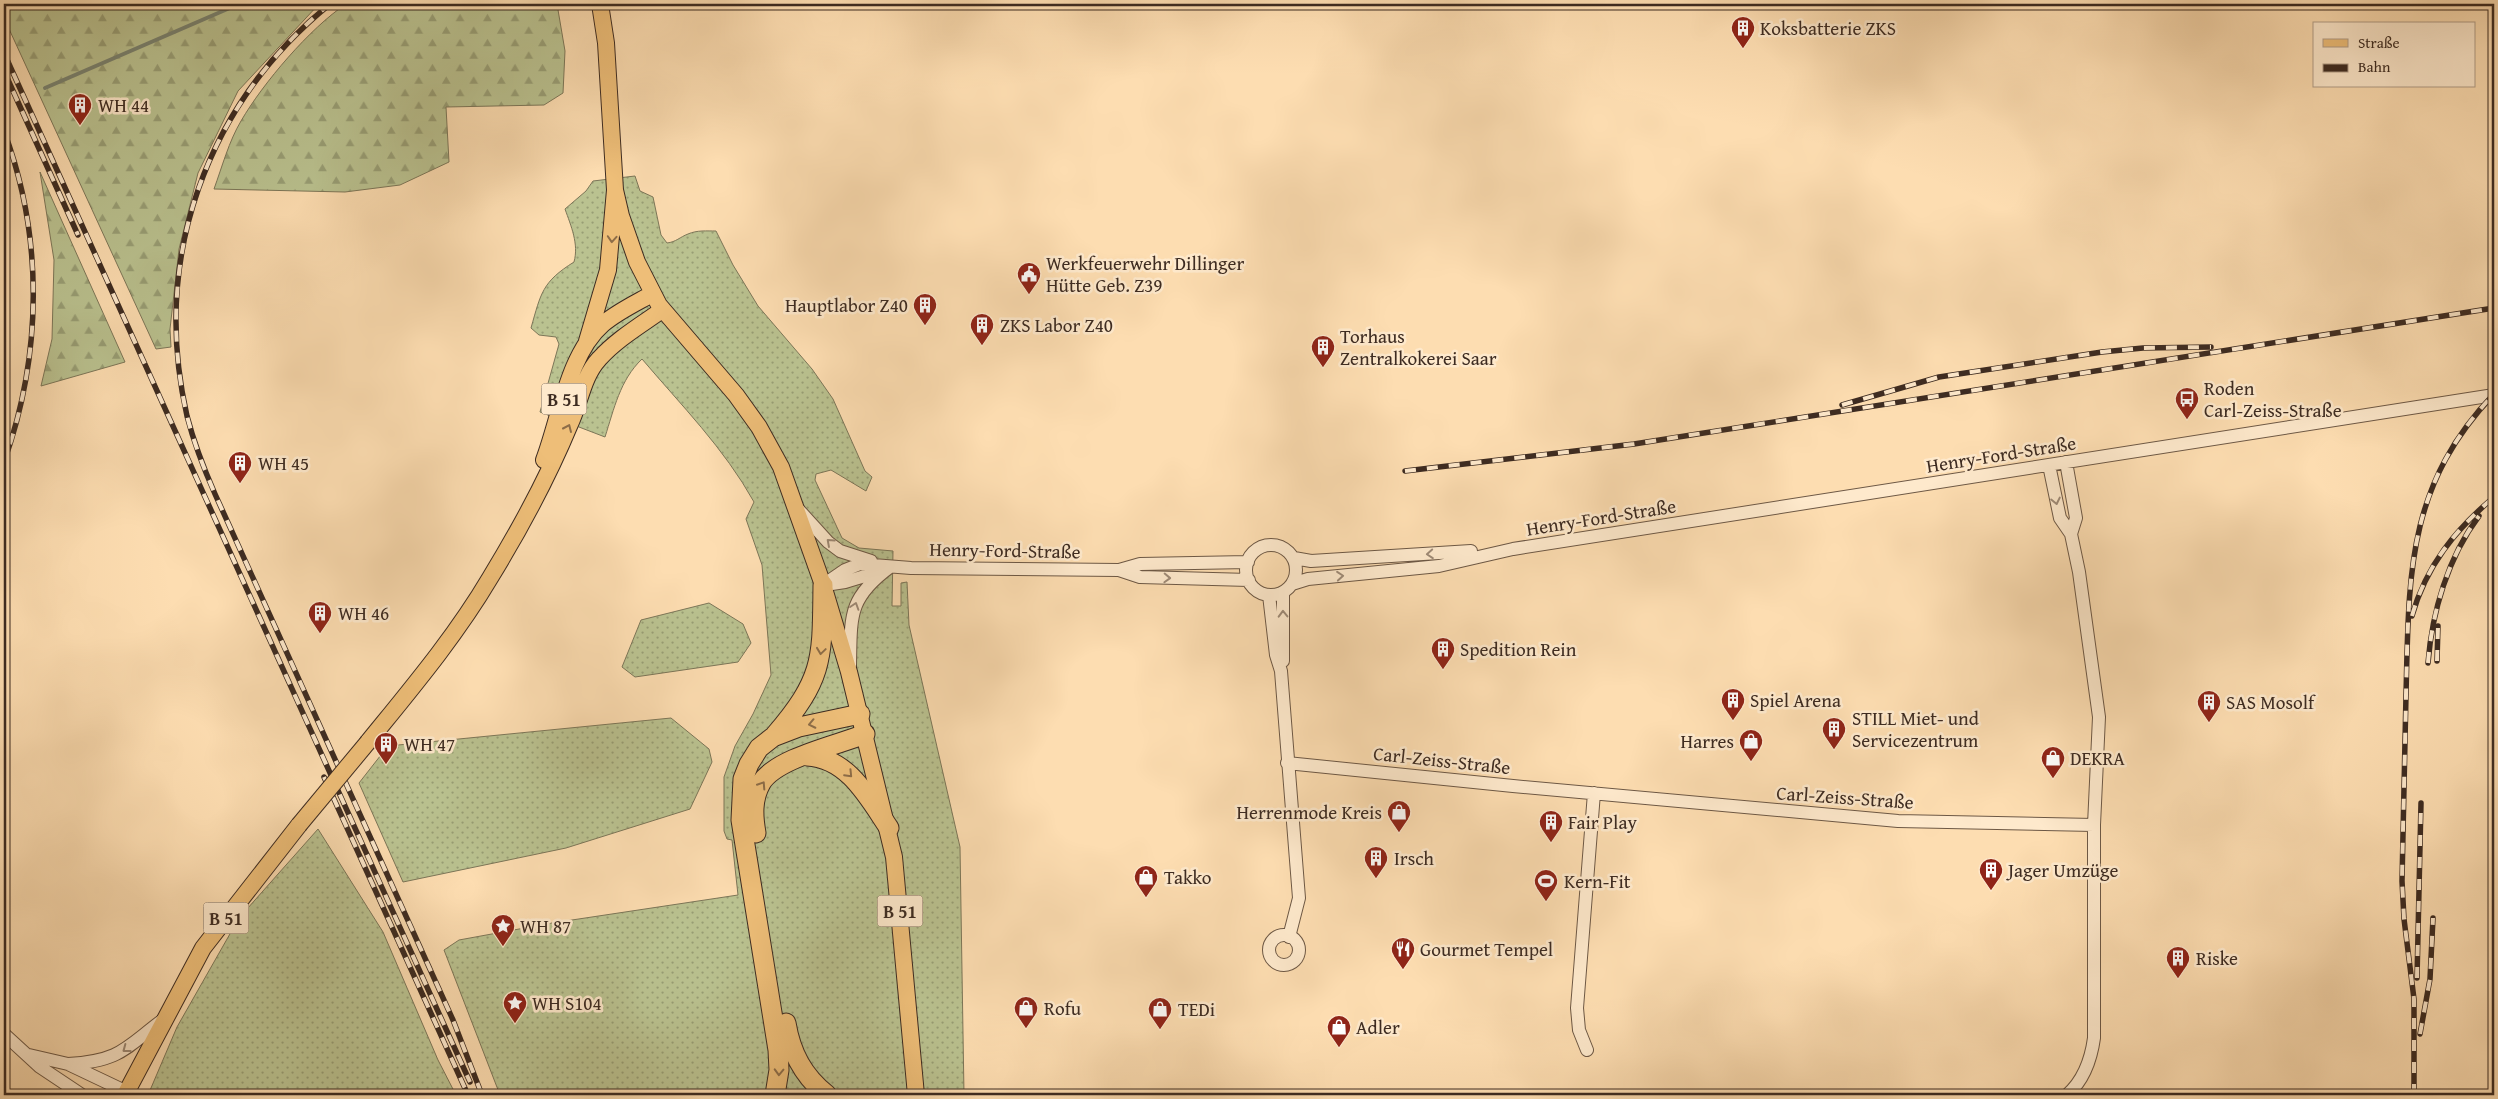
<svg xmlns="http://www.w3.org/2000/svg" width="2498" height="1099" font-family="'Gentium Book Plus',serif">
<style>
.grass{fill:url(#grass-dots);stroke:#7c7658}
.forest{fill:url(#forest-firs);stroke:#7c7658}
.lines{fill:none;stroke-linecap:round;stroke-linejoin:round}
.stream{stroke:#798371;stroke-width:4}
.minor-casing{stroke:#6d5845;stroke-width:14}
.major-casing{stroke:#3d2b21;stroke-width:18}
.highway-casing{stroke:#3d2b21;stroke-width:21}
.minor{stroke:#fee9cc;stroke-width:12}
.major{stroke:#eebe78;stroke-width:16}
.highway{stroke:#eebe78;stroke-width:19}
.rail-casing{stroke:#3d2b21;stroke-width:5.5}
.rail{stroke:#fee9cc;stroke-width:4;stroke-dasharray:11;stroke-linecap:butt}
.major-bridge-casing{stroke:#3d2b21;stroke-width:18;stroke-linecap:butt}
.major-bridge{stroke:#eebe78;stroke-width:16}
.oneway{stroke:#8d6d48}
.oneway2{stroke:#9e8a76}
.labels{text-anchor:middle;dominant-baseline:central;stroke-width:5;stroke-linejoin:round;paint-order:stroke}
.shield{fill:#fee9cc;stroke:#776454;stroke-width:1}
.shield-label{font-size:18px;font-weight:bold;fill:#3d2b21}
.poi-label{font-size:19px;fill:#3d2b21;stroke:#fee9cc;text-anchor:start}
.street-label{font-size:19px;fill:#3d2b21;stroke:#fee9cc}
</style>
<defs>
<pattern id="grass-dots" width="8" height="8" patternUnits="userSpaceOnUse" patternTransform="scale(1.25)"><rect width="8" height="8" fill="#bac290"/><path d="M2 2h.1M6 6h.1" fill="none" stroke="#989e75" stroke-width="1.8" stroke-linecap="round"/></pattern>
<pattern id="forest-firs" width="22" height="20" patternUnits="userSpaceOnUse" patternTransform="scale(1.25)"><rect width="22" height="20" fill="#bac290"/><path d="M5 1l3.5 6h-7zM16 11l3.5 6h-7z" fill="#989e75"/></pattern>
</defs>
<rect width="100%" height="100%" fill="#fdddb1"/>
<filter id="stains"><feTurbulence type="fractalNoise" baseFrequency=".004" numOctaves="4"/><feColorMatrix values="0 0 0 0 .2 0 0 0 0 .09 0 0 0 0 .02 0 0 0 .5 -.17"/></filter>
<radialGradient id="worn" r=".72"><stop offset=".6" stop-color="#630" stop-opacity="0"/><stop offset="1" stop-color="#630" stop-opacity=".3"/></radialGradient>
<path class="grass" d="M 635,176 L 640,191 L 653,197 L 661,235 L 667,243 C 676,242 680,237 688,234 C 697,230 707,231 716,231 L 733,265 L 758,306 L 812,369 L 833,399 L 865,471 L 872,477 L 866,491 L 831,470 L 816,474 L 815,480 L 842,538 L 859,548 L 893,551 L 892,606 L 901,606 L 901,583 L 907,582 L 909,625 L 960,847 L 964,1095 L 500,1095 L 444,950 L 459,940 L 552,923 L 738,895 L 732,840 L 727,839 L 724,831 L 724,777 L 735,746 L 753,714 L 771,675 L 762,565 L 746,519 L 754,502 C 724,448 681,405 642,359 C 620,380 614,409 605,437 L 540,412 L 559,344 L 556,337 L 539,335 L 531,328 C 541,293 542,282 574,262 C 579,244 571,226 565,209 L 586,191 L 593,181 Z
M 709,603 L 743,624 L 751,643 L 738,662 L 635,677 L 622,667 L 641,620 Z
M 671,718 L 709,749 L 712,762 L 690,809 L 566,848 L 403,882 L 359,783 L 388,746 Z
M 318,829 L 383,932 L 438,1060 L 456,1095 L 148,1095 L 177,1027 L 239,918 Z"/>
<path class="forest" d="M 4,4 L 319,4 L 238,91 L 198,173 L 179,249 L 170,329 L 171,347 L 156,349 L 4,18 Z
M 346,4 L 557,4 L 565,51 L 563,93 L 544,105 L 446,107 L 449,162 L 400,185 L 345,192 L 214,189 C 222,167 229,141 241,121 C 263,83 310,28 346,4 Z
M 40,172 L 125,362 L 41,386 L 52,339 L 54,260 Z"/>
<g class="lines">
<path class="stream" d="M 45,88 L 239,4"/>
<g class="minor-casing">
<path id="minor" d="M 2066,462 L 2076,518 L 2071,534
M 2049,465 L 2060,518 L 2071,534 L 2079,572 L 2099,717 L 2094,825 L 2094,1038 C 2091,1060 2084,1080 2067,1095
M 798,509 L 828,542 L 840,551 L 871,561
M1246 570a25 25 0 1 1 50 0a25 25 0 1 1-50 0Z
M 1294,558 L 1311,561 L 1471,551
M 1119,570 L 1140,564 L 1248,562
M 1292,584 L 1308,579 L 1439,566 L 1513,549 L 2494,395
M 823,585 L 845,570 L 860,564 L 911,568 L 1119,570 L 1140,577 L 1249,580
M 825,585 L 845,582 L 878,572
M 1269,595 L 1276,655 L 1281,671 L 1299,898 L 1289,937
M 1283,661 L 1283,592
M 850,665 C 851,616 848,598 890,567
M 1287,763 L 1513,786 L 1898,821 L 2094,825
M1269 950a15 15 0 1 1 30 0a15 15 0 1 1-30 0Z
M 4,1034 L 40,1067 L 82,1095
M 1587,1050 L 1579,1030 L 1577,1008 L 1594,793
M 29,1055 L 68,1064 L 127,1092
M 68,1064 C 121,1061 125,1048 164,1019"/>
</g>
<g class="major-casing">
<path id="major" d="M 615,190 L 621,216 L 637,262 L 659,305 L 736,395 L 759,427 L 781,467 L 823,585 L 849,672 L 894,857 L 916,1095
M 587,341 L 608,270 L 615,190 L 606,43 L 600,4
M 544,460 C 560,418 568,354 603,324 C 617,312 636,303 652,294
M 368,742 C 411,689 455,637 490,578 C 520,529 548,477 570,424 C 580,403 583,376 599,359 C 617,339 641,325 662,310
M 125,1095 L 203,948 L 299,825"/>
</g>
<g class="highway-casing">
<path id="highway" d="M 775,735 C 825,677 822,657 823,585
M 807,756 C 848,758 868,797 889,828
M 756,833 C 753,816 752,799 761,783 C 776,758 838,745 865,734
M 786,1023 C 791,1053 803,1076 827,1095
M 775,1095 L 779,1070 L 778,1050 L 741,820 L 743,779 L 749,764 L 759,748 L 773,737 L 799,727 L 860,714"/>
</g>
<use href="#minor" class="minor"/>
<use href="#major" class="major"/>
<use href="#highway" class="highway"/>
<g class="rail-casing">
<path id="rail" d="M 330,4 C 206,105 151,258 187,416 C 194,443 204,469 215,494 L 453,1020 L 482,1095
M 4,53 L 470,1082
M 4,71 L 78,235
M 4,131 C 44,238 42,355 4,462
M 1842,405 L 1939,377 L 2102,352 L 2143,348 L 2211,347
M 1405,471 L 1634,444 L 2494,308
M 2412,616 C 2426,566 2455,530 2494,497
M 2437,661 L 2438,626
M 2428,663 C 2432,612 2448,557 2479,516
M 324,777 L 468,1095
M 2417,978 L 2421,803
M 2420,1034 L 2430,979 L 2433,918
M 2414,1095 L 2414,999 L 2404,919 L 2402,881 C 2403,819 2405,757 2406,695 C 2409,576 2406,486 2494,394"/>
</g>
<use href="#rail" class="rail"/>
<g class="major-bridge-casing">
<path id="major-bridge" d="M 299,825 L 368,742"/>
</g>
<use href="#major-bridge" class="major-bridge"/>
</g>
<defs><path id="oneway-chevron" d="M-2-3.5L2.5 0L-2 3.5" fill="none" stroke-width="1.6" stroke-linecap="round" stroke-linejoin="round" transform="scale(1.25)"/></defs>
<g class="oneway">
<use href="#oneway-chevron" transform="translate(612 239) rotate(94)"/>
<use href="#oneway-chevron" transform="translate(568 428) rotate(-66)"/>
<use href="#oneway-chevron" transform="translate(821 651) rotate(98)"/>
<use href="#oneway-chevron" transform="translate(812 724) rotate(168)"/>
<use href="#oneway-chevron" transform="translate(849 774) rotate(46)"/>
<use href="#oneway-chevron" transform="translate(762 785) rotate(-57)"/>
<use href="#oneway-chevron" transform="translate(779 1072) rotate(92)"/>
</g>
<g class="oneway2">
<use href="#oneway-chevron" transform="translate(2056 501) rotate(78)"/>
<use href="#oneway-chevron" transform="translate(830 542) rotate(-138)"/>
<use href="#oneway-chevron" transform="translate(1430 554) rotate(176)"/>
<use href="#oneway-chevron" transform="translate(1340 576) rotate(-5)"/>
<use href="#oneway-chevron" transform="translate(1167 578) rotate(2)"/>
<use href="#oneway-chevron" transform="translate(855 606) rotate(-72)"/>
<use href="#oneway-chevron" transform="translate(1283 614) rotate(-91)"/>
<use href="#oneway-chevron" transform="translate(126 1049) rotate(143)"/>
</g>
<defs>
<g id="building-pin" transform="scale(1.25)"><path d="M0 17L-7.5 6A9.5 9.5 0 1 1 7.5 6Z" fill="#8f2418" stroke="#fee9cc"/><path d="M-4-6H4V6H1V3H-1V6H-4ZM-2.5-4.3h1.7v1.8h-1.7ZM.8-4.3h1.7v1.8H.8ZM-2.5-1h1.7V.8h-1.7ZM.8-1h1.7V.8H.8Z" fill="#fff"/></g>
<g id="civic-pin" transform="scale(1.25)"><path d="M0 17L-7.5 6A9.5 9.5 0 1 1 7.5 6Z" fill="#8f2418" stroke="#fee9cc"/><path d="M-.6-6.5H3V-4.5H.6V-3L4-1V1h2V6H-6V1h2V-1L-.6-3ZM-1.2 2.5V6h2.4V2.5Z" fill="#fff"/></g>
<g id="bus-pin" transform="scale(1.25)"><path d="M0 17L-7.5 6A9.5 9.5 0 1 1 7.5 6Z" fill="#8f2418" stroke="#fee9cc"/><path d="M-5-6H5V4H4V6H2V4H-2V6H-4V4H-5ZM-3.5-4V0h7V-4ZM-3.5 1.2v1.5H-2V1.2ZM2 1.2v1.5H3.5V1.2Z" fill="#fff"/></g>
<g id="shop-pin" transform="scale(1.25)"><path d="M0 17L-7.5 6A9.5 9.5 0 1 1 7.5 6Z" fill="#8f2418" stroke="#fee9cc"/><path d="M-5-2.5h2.3a2.7 3.5 0 0 1 5.4 0H5L5.5 6h-11ZM-1.5-2.5h3a1.5 2.3 0 0 0-3 0Z" fill="#fff"/></g>
<g id="stadium-pin" transform="scale(1.25)"><path d="M0 17L-7.5 6A9.5 9.5 0 1 1 7.5 6Z" fill="#8f2418" stroke="#fee9cc"/><path d="M0-5a6.5 5 0 1 0 0 10a6.5 5 0 1 0 0-10ZM-3.5-1.8h7v3.6h-7Z" fill="#fff"/></g>
<g id="sight-pin" transform="scale(1.25)"><path d="M0 17L-7.5 6A9.5 9.5 0 1 1 7.5 6Z" fill="#8f2418" stroke="#fee9cc"/><path d="M0-6L1.8-2.2L6-1.7L2.9 1.2L3.7 5.4L0 3.3L-3.7 5.4L-2.9 1.2L-6-1.7L-1.8-2.2Z" fill="#fff"/></g>
<g id="restaurant-pin" transform="scale(1.25)"><path d="M0 17L-7.5 6A9.5 9.5 0 1 1 7.5 6Z" fill="#8f2418" stroke="#fee9cc"/><path d="M-5-6h1v4h1v-4h1v4h1v-4h1v5L-1.5 .5V6h-2V.5L-5-1ZM5-6V6H3V1.5H1.5Q1.5-4 5-6Z" fill="#fff"/></g>
</defs>
<g fill-rule="evenodd">
<use href="#building-pin" x="1743" y="28"/>
<use href="#building-pin" x="80" y="105"/>
<use href="#civic-pin" x="1029" y="274"/>
<use href="#building-pin" x="925" y="305"/>
<use href="#building-pin" x="982" y="325"/>
<use href="#building-pin" x="1323" y="347"/>
<use href="#bus-pin" x="2187" y="399"/>
<use href="#building-pin" x="240" y="463"/>
<use href="#building-pin" x="320" y="613"/>
<use href="#building-pin" x="1443" y="649"/>
<use href="#building-pin" x="1733" y="700"/>
<use href="#building-pin" x="2209" y="702"/>
<use href="#building-pin" x="1834" y="729"/>
<use href="#shop-pin" x="1751" y="741"/>
<use href="#building-pin" x="386" y="744"/>
<use href="#shop-pin" x="2053" y="758"/>
<use href="#shop-pin" x="1399" y="812"/>
<use href="#building-pin" x="1551" y="822"/>
<use href="#building-pin" x="1376" y="858"/>
<use href="#building-pin" x="1991" y="870"/>
<use href="#shop-pin" x="1146" y="877"/>
<use href="#stadium-pin" x="1546" y="881"/>
<use href="#sight-pin" x="503" y="926"/>
<use href="#restaurant-pin" x="1403" y="949"/>
<use href="#building-pin" x="2178" y="958"/>
<use href="#sight-pin" x="515" y="1003"/>
<use href="#shop-pin" x="1026" y="1008"/>
<use href="#shop-pin" x="1160" y="1009"/>
<use href="#shop-pin" x="1339" y="1027"/>
</g>
<g class="labels">
<g class="shield">
<rect x="541.5" y="383.5" width="45" height="31" rx="4"/>
<rect x="877.5" y="895.5" width="45" height="31" rx="4"/>
<rect x="203.5" y="902.5" width="45" height="31" rx="4"/>
</g>
<g class="shield-label">
<text x="564" y="399">B 51</text>
<text x="900" y="911">B 51</text>
<text x="226" y="918">B 51</text>
</g>
<g class="poi-label">
<text x="1760" y="28">Koksbatterie ZKS</text>
<text x="98" y="105">WH 44</text>
<text x="1046" y="263">Werkfeuerwehr Dillinger<tspan x="1046" dy="22">Hütte Geb. Z39</tspan></text>
<text x="908" y="305" text-anchor="end">Hauptlabor Z40</text>
<text x="1000" y="325">ZKS Labor Z40</text>
<text x="1340" y="336">Torhaus<tspan x="1340" dy="22">Zentralkokerei Saar</tspan></text>
<text x="2204" y="388">Roden<tspan x="2204" dy="22">Carl-Zeiss-Straße</tspan></text>
<text x="258" y="463">WH 45</text>
<text x="338" y="613">WH 46</text>
<text x="1460" y="649">Spedition Rein</text>
<text x="1750" y="700">Spiel Arena</text>
<text x="2226" y="702">SAS Mosolf</text>
<text x="1852" y="718">STILL Miet- und<tspan x="1852" dy="22">Servicezentrum</tspan></text>
<text x="1734" y="741" text-anchor="end">Harres</text>
<text x="404" y="744">WH 47</text>
<text x="2070" y="758">DEKRA</text>
<text x="1382" y="812" text-anchor="end">Herrenmode Kreis</text>
<text x="1568" y="822">Fair Play</text>
<text x="1394" y="858">Irsch</text>
<text x="2008" y="870">Jager Umzüge</text>
<text x="1164" y="877">Takko</text>
<text x="1564" y="881">Kern-Fit</text>
<text x="520" y="926">WH 87</text>
<text x="1420" y="949">Gourmet Tempel</text>
<text x="2196" y="958">Riske</text>
<text x="532" y="1003">WH S104</text>
<text x="1044" y="1008">Rofu</text>
<text x="1178" y="1009">TEDi</text>
<text x="1356" y="1027">Adler</text>
</g>
<g class="street-label">
<text transform="translate(2001 454) rotate(-9)">Henry-Ford-Straße</text>
<text transform="translate(1601 517) rotate(-9)">Henry-Ford-Straße</text>
<text transform="translate(1005 550) rotate(1)">Henry-Ford-Straße</text>
<text transform="translate(1442 760) rotate(6)">Carl-Zeiss-Straße</text>
<text transform="translate(1845 797) rotate(4)">Carl-Zeiss-Straße</text>
</g>
</g>
<rect width="2498" height="1099" fill="none" stroke="#fdddb1" stroke-width="20"/>
<rect x="5" y="5" width="2488" height="1089" fill="none" stroke="#3d2b21" stroke-width="2.5"/>
<rect x="10" y="10" width="2478" height="1079" fill="none" stroke="#3d2b21"/>
<rect x="2313" y="22" width="162" height="65" fill="#fee9cc" stroke="#b19d88"/>
<rect x="2323" y="39" width="25" height="8" fill="#eebe78" stroke="#b19d88"/>
<text x="2358" y="48" font-size="15" fill="#3d2b21">Straße</text>
<rect x="2323" y="64" width="25" height="8" fill="#3d2b21" stroke="#b19d88"/>
<text x="2358" y="72" font-size="15" fill="#3d2b21">Bahn</text>
<rect width="100%" height="100%" filter="url(#stains)"/>
<rect width="100%" height="100%" fill="url(#worn)"/>
</svg>
